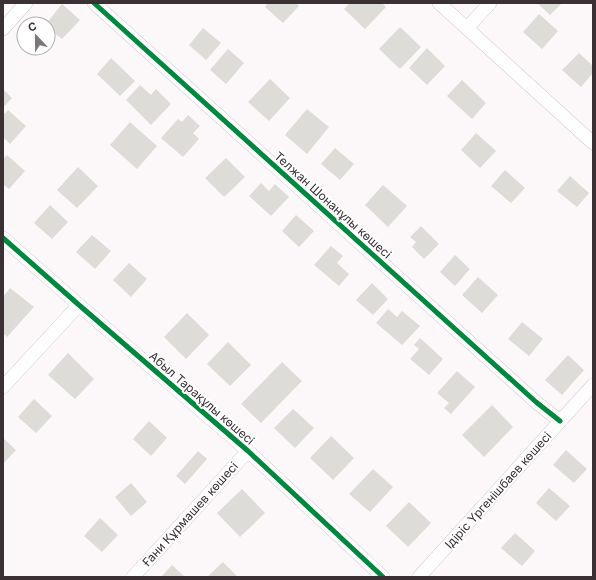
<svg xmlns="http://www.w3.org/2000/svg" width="596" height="580" font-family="Inter,sans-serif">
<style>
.building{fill:#dddcd9}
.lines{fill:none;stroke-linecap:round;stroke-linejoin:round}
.minor-casing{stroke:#d3cdcf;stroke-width:14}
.minor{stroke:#fffefe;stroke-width:13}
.cycleway-casing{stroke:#fff;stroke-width:8}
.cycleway{stroke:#00873e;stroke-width:5}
.labels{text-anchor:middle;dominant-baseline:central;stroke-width:4;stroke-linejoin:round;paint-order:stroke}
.street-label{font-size:12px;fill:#393134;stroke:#fff}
</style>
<rect width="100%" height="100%" fill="#fcf8fa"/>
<path class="building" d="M 268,3 L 296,3 L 299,6 L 283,23 L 265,7 Z
M 350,3 L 382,3 L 386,7 L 365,29 L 344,9 Z
M 537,3 L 562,3 L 550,15 Z
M 62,4 L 80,20 L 62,39 L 48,28 L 48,24 L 46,24 Z
M 539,14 L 558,31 L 542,49 L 523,32 Z
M 400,27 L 421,47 L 400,69 L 379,49 Z
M 203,28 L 221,43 L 206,60 L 189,45 Z
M 427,48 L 445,66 L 427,85 L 409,68 Z
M 228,49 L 244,63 L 226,84 L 210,70 Z
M 579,53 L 593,66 L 593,73 L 581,87 L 562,70 Z
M 111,58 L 135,81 L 120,96 L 97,74 Z
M 270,79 L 290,98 L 269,121 L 248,102 Z
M 462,80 L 486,103 L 472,119 L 447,96 Z
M 140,85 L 151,95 L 156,89 L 171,104 L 151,125 L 126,100 Z
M 3,89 L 12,98 L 3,108 Z
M 307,109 L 329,127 L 307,154 L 285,135 Z
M 8,110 L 26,126 L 10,144 L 3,137 L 3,115 Z
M 188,115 L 200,126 L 193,133 L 199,139 L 183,157 L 161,138 L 178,119 L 182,122 Z
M 130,122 L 157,146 L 137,169 L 110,145 Z
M 476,133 L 496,151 L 480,168 L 461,150 Z
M 335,148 L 354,164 L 340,180 L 321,164 Z
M 7,155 L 25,171 L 9,189 L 3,184 L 3,159 Z
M 226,158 L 245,177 L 224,197 L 205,178 Z
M 78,167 L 98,186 L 77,208 L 57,190 Z
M 505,170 L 525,188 L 511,203 L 491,186 Z
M 570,176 L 589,193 L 577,207 L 557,191 Z
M 261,183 L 269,191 L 275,184 L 289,197 L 271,216 L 249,196 Z
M 383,185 L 407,206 L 388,227 L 365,205 Z
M 50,205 L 68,222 L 52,239 L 34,223 Z
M 296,215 L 314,231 L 299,247 L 282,231 Z
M 421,226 L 439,244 L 424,259 L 412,247 L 416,242 L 410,237 Z
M 92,235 L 111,251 L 95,269 L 76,252 Z
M 331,246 L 343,256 L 337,263 L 349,274 L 339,286 L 314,265 Z
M 455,255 L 470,269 L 455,286 L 440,272 Z
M 129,263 L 147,279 L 131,297 L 113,280 Z
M 478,277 L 498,295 L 482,313 L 462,295 Z
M 372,283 L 388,299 L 373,315 L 356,300 Z
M 10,288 L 34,307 L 7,337 L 3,333 L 3,297 Z
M 388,309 L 397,317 L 402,311 L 420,326 L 402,345 L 376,323 Z
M 187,313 L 209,335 L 186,359 L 164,337 Z
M 522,322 L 543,339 L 529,356 L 508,339 Z
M 420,338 L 443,359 L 429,375 L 410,359 L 419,349 L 414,345 Z
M 228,342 L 251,365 L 230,386 L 207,364 Z
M 68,353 L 94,379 L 75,399 L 48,375 Z
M 568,355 L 584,370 L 562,395 L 545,380 Z
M 282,362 L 302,381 L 261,423 L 241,404 Z
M 457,371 L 475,387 L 451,414 L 444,408 L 449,403 L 437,393 Z
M 34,399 L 52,416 L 36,433 L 18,417 Z
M 492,405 L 513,427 L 484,457 L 462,435 Z
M 293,409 L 314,428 L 295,448 L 274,428 Z
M 149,421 L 167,438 L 151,456 L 133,439 Z
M 331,436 L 354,458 L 333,480 L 310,458 Z
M 3,438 L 16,450 L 3,464 Z
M 566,450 L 587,469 L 574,483 L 553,465 Z
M 198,451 L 207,459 L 185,484 L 176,476 Z
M 373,469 L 393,487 L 370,512 L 349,494 Z
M 131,483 L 147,502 L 131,516 L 115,497 Z
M 549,488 L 570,506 L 556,521 L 536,503 Z
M 242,489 L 265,513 L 240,537 L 217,513 Z
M 409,502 L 431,523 L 408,547 L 386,526 Z
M 100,518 L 118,535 L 102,552 L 84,536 Z
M 515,533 L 535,551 L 522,566 L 501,548 Z
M 223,562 L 238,577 L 207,577 Z
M 172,565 L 185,577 L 161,577 Z"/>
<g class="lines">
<g class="minor-casing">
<path id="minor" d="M 94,3 L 536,402 L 560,421
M 439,3 L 593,143
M 467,28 L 490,3
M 3,29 L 26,3
M 3,238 L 79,305 L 248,451 L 383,577
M 3,387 L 79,305
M 133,577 L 248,451
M 419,577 L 593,385"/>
</g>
<use href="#minor" class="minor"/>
<g class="cycleway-casing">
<path id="cycleway" d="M 94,3 L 536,402 L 560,421
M 3,238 L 79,305 L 248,451 L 383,577"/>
</g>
<use href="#cycleway" class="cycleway"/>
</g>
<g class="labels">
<g class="street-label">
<text transform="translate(333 205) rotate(42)">Телжан Шонанұлы көшесі</text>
<text transform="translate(202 398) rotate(41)">Абыл Тарақұлы көшесі</text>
<text transform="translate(498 490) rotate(-48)">Ідіріс Үргенішбаев көшесі</text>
<text transform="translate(190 514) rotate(-48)">Ғани Құрмашев көшесі</text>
</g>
</g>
<rect width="596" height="580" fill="none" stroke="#393134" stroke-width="8"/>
<g transform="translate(36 36) rotate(338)"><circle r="19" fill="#ffffff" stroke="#b0adae"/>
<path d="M0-3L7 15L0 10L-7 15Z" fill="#7d7779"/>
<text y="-6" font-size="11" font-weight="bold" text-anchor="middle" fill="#393134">С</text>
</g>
</svg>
